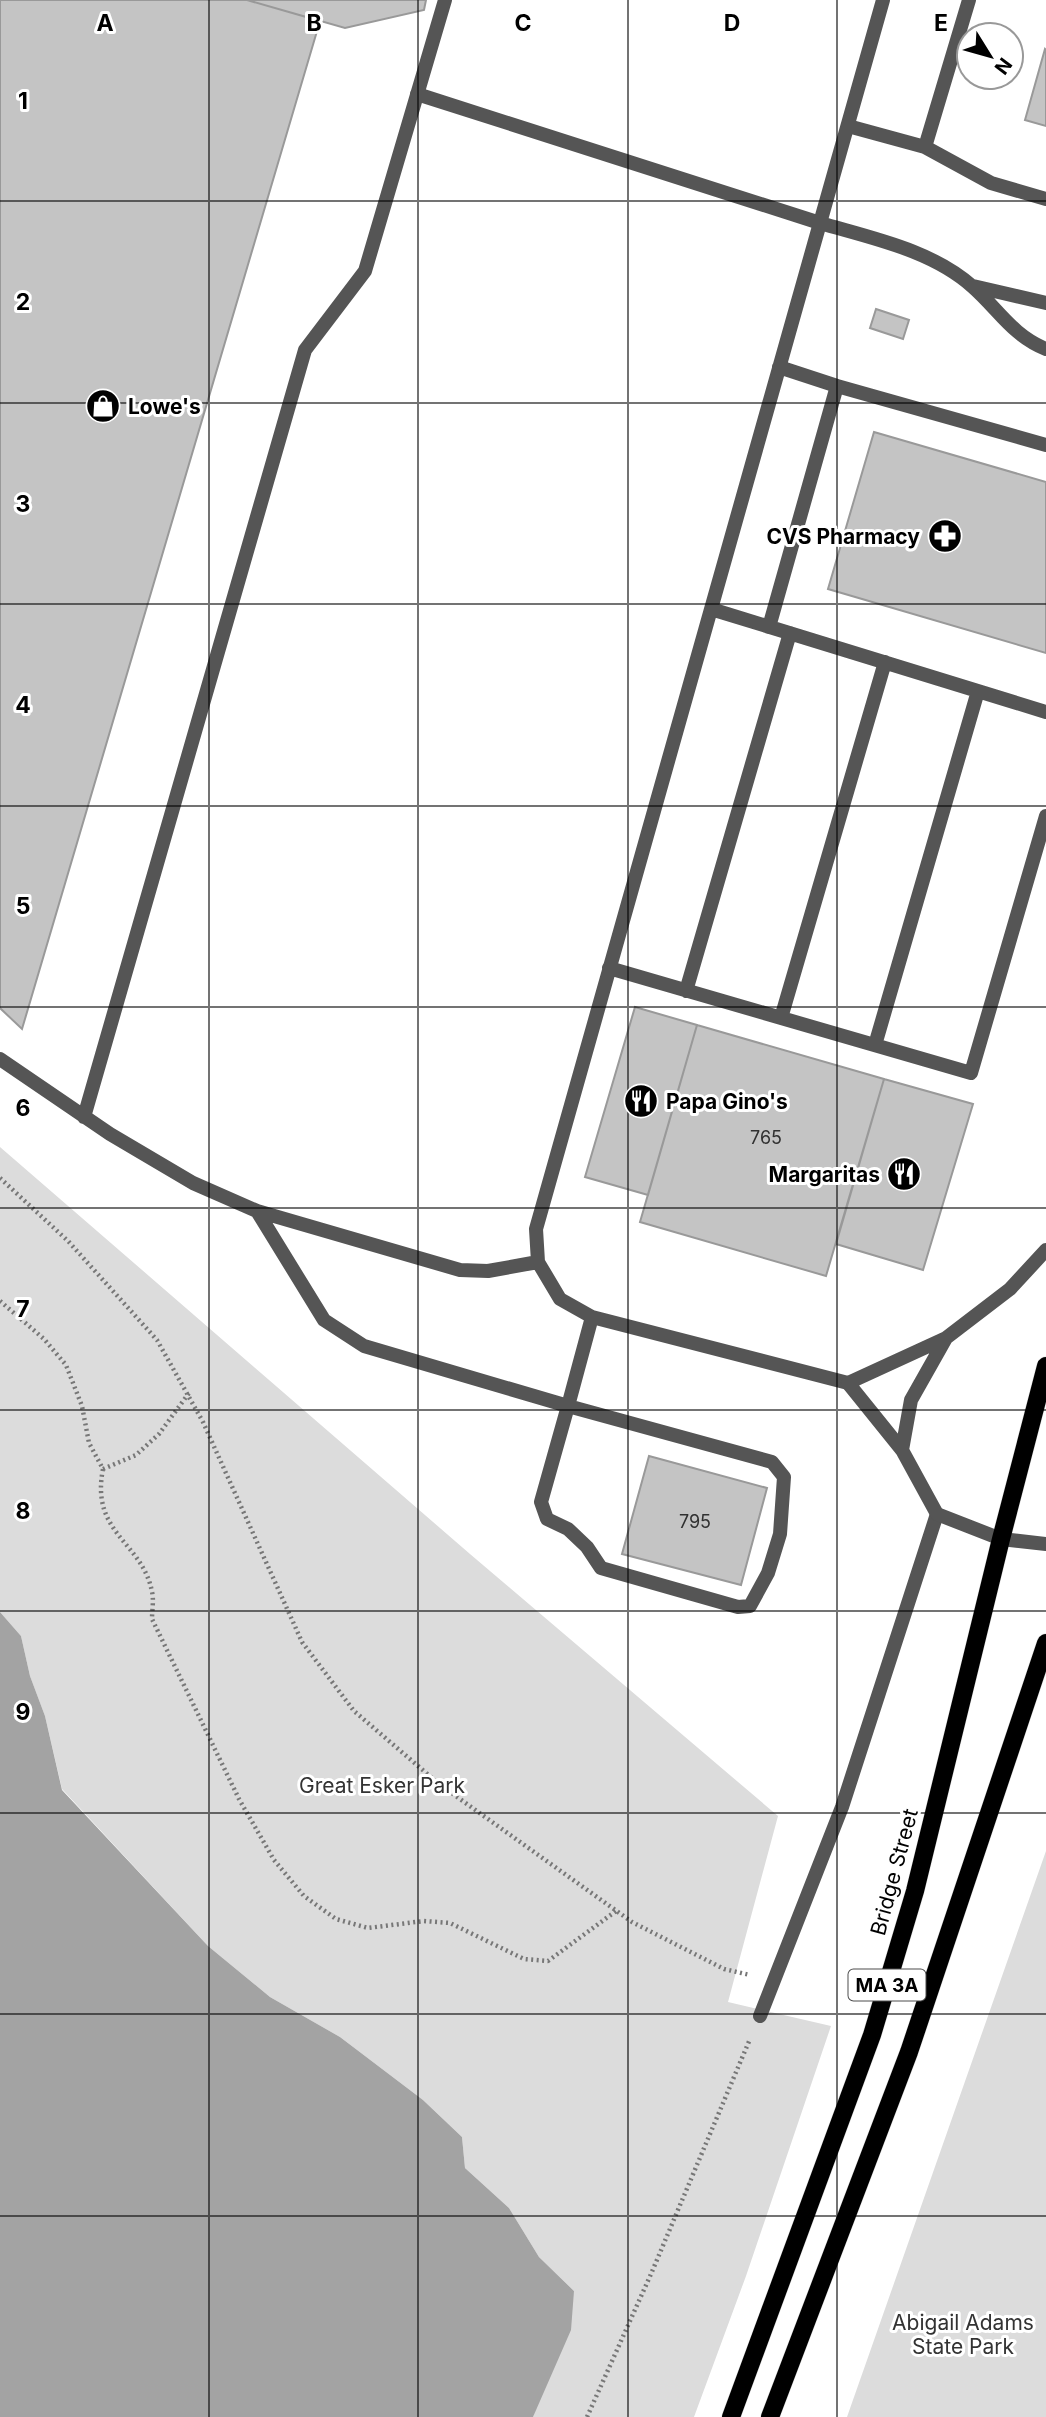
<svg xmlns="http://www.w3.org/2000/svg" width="1046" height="2417" font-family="Inter,sans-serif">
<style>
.green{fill:#dcdcdc}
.water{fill:#a3a3a3}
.building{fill:#c4c4c4;stroke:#999;stroke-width:2}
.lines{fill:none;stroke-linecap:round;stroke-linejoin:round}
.primary-casing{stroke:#dbdbdb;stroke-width:19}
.path{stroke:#777;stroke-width:4.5;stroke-dasharray:2 3.5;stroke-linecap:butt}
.lane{stroke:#555;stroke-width:14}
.street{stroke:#555;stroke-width:14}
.primary{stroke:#000;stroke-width:18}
.grid{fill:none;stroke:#000;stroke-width:2;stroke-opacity:0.55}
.labels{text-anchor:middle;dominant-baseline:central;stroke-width:6;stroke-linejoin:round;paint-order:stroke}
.number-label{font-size:18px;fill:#313131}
.shield{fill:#fff;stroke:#4c4c4c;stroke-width:2}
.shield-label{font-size:19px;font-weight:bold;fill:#000}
.poi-label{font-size:21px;font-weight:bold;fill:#000;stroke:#fff;text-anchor:start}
.park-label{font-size:21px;fill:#333;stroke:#fff}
.street-label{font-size:21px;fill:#000;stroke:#fff}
.grid-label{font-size:23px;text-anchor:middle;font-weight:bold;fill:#000;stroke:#fff;stroke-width:6;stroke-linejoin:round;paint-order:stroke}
</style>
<rect width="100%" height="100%" fill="#fff"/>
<path class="green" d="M 0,1147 L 470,1554 L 778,1816 L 728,2002 L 831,2026 L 746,2276 L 694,2417 L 533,2417 L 574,2291 L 539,2257 L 509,2208 L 465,2168 L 462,2137 L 423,2100 L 340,2037 L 270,1997 L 208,1946 L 62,1789 L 45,1716 L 30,1676 L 21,1636 L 0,1612 Z
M 1046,1851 L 1046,2417 L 847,2417 Z"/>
<path class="water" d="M 0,1612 L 21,1636 L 30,1676 L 45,1716 L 62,1790 L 208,1946 L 270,1997 L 340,2037 L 423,2100 L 462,2137 L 465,2168 L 509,2208 L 539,2257 L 574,2291 L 571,2330 L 533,2417 L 0,2417 Z"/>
<path class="building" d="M 0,0 L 247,0 L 320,21 L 22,1029 L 0,1008 Z
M 247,0 L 426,0 L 424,10 L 345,28 Z
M 1045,49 L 1046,50 L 1046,126 L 1025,120 Z
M 876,309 L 909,320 L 903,339 L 870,328 Z
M 874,432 L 1046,482 L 1046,653 L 828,589 Z
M 635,1007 L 697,1025 L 648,1195 L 585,1177 Z
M 697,1025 L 884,1079 L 826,1276 L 640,1222 Z
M 884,1079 L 973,1104 L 923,1270 L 836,1244 Z
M 649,1456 L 767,1488 L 741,1585 L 622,1554 Z"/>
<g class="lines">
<g class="primary-casing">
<path id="primary" d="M 731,2417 L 872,2035 L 915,1891 L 1001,1539 L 1046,1366
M 770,2417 L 909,2052 L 1046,1643"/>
</g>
<path class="path" d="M 0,1178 L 68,1241 L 157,1340 L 203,1422 L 302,1642 L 354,1711 L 439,1784 L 632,1922 L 724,1969 L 750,1975
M 0,1301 L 44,1339 L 66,1365 L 82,1406 L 89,1443 L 103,1469 C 90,1534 143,1542 152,1592 C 154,1600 152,1610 152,1619 L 239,1799 L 274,1860 L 304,1896 L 336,1919 L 368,1928 L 424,1921 L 450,1923 L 524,1959 L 548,1961 L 616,1911
M 103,1469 L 136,1455 L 159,1434 L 189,1393
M 587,2417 L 651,2274 L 750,2039"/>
<path class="lane" d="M 883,0 L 820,223 C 871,238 932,250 973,287 C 999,310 1012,335 1046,349
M 417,94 L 820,223 L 536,1229 L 538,1262 L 560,1299 L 592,1317 L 848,1383
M 848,126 L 925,147 L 991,183 L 1046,199
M 925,147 L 969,0
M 973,286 L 1046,303
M 779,367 L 837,386
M 711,609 L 1046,712
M 769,627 L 837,386 L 1046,445
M 609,968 L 971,1073 L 1046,816
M 686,991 L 790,633
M 781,1018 L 885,662
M 875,1045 L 978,691
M 0,1059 L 110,1134 L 193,1183 L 257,1211 L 460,1270 L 488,1271 L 538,1262
M 84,1117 L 305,350 L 365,271 L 445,0
M 257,1211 L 324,1320 L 364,1346 L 568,1406 L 541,1502 L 547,1519 L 568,1529 L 587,1547 L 601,1568 L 738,1607 L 750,1606 L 768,1573 L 780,1534 L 784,1477 L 772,1462 L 568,1406 L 592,1317
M 760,2016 L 842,1807 L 937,1514"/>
<path class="street" d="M 1046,1250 L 1010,1289 L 946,1338 L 848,1383 L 902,1450 L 937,1514 L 1001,1539 L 1046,1544
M 902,1450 L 911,1400 L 946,1338"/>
<use href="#primary" class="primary"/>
</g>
<path class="grid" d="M 209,0 L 209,2417M 418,0 L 418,2417M 628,0 L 628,2417M 837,0 L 837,2417M 0,201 L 1046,201M 0,403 L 1046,403M 0,604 L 1046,604M 0,806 L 1046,806M 0,1007 L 1046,1007M 0,1208 L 1046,1208M 0,1410 L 1046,1410M 0,1611 L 1046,1611M 0,1813 L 1046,1813M 0,2014 L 1046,2014M 0,2216 L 1046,2216"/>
<defs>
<g id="shop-disc" transform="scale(1.75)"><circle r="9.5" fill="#000" stroke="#fff"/><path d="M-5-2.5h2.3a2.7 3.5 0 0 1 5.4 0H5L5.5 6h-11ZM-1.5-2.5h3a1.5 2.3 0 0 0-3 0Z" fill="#fff"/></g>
<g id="pharmacy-disc" transform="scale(1.75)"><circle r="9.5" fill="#000" stroke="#fff"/><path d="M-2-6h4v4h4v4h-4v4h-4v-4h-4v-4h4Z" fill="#fff"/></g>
<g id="restaurant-disc" transform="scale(1.75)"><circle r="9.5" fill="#000" stroke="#fff"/><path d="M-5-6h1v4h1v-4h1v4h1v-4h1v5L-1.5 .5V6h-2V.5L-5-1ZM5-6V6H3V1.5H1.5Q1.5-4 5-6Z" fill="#fff"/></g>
</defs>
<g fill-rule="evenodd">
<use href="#shop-disc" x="103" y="406"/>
<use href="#pharmacy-disc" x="945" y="536"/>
<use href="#restaurant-disc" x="641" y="1101"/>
<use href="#restaurant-disc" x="904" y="1174"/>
</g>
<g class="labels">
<g class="number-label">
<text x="766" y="1137">765</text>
<text x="695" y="1521">795</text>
</g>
<rect class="shield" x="848.5" y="1969.5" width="77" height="31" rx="5"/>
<g class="shield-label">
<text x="887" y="1985">MA 3A</text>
</g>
<g class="poi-label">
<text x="128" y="406">Lowe's</text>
<text x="920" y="536" text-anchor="end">CVS Pharmacy</text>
<text x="666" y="1101">Papa Gino's</text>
<text x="880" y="1174" text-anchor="end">Margaritas</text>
</g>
<g class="park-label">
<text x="382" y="1785">Great Esker Park</text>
<text x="963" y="2322">Abigail Adams<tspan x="963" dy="24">State Park</tspan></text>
</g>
<g class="street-label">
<text transform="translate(894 1872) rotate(-75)">Bridge Street</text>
</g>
</g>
<g class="grid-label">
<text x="105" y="31">A</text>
<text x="314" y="31">B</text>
<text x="523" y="31">C</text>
<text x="732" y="31">D</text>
<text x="941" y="31">E</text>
<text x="23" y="109">1</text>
<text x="23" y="310">2</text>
<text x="23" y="512">3</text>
<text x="23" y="713">4</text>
<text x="23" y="914">5</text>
<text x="23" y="1116">6</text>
<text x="23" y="1317">7</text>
<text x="23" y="1519">8</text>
<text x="23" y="1720">9</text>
</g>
<g transform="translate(990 56) rotate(127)"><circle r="33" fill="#ffffff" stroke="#999999" stroke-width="2"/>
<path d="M0-5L12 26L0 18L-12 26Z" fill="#000000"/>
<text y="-10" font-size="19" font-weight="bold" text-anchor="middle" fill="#000000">N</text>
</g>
</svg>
